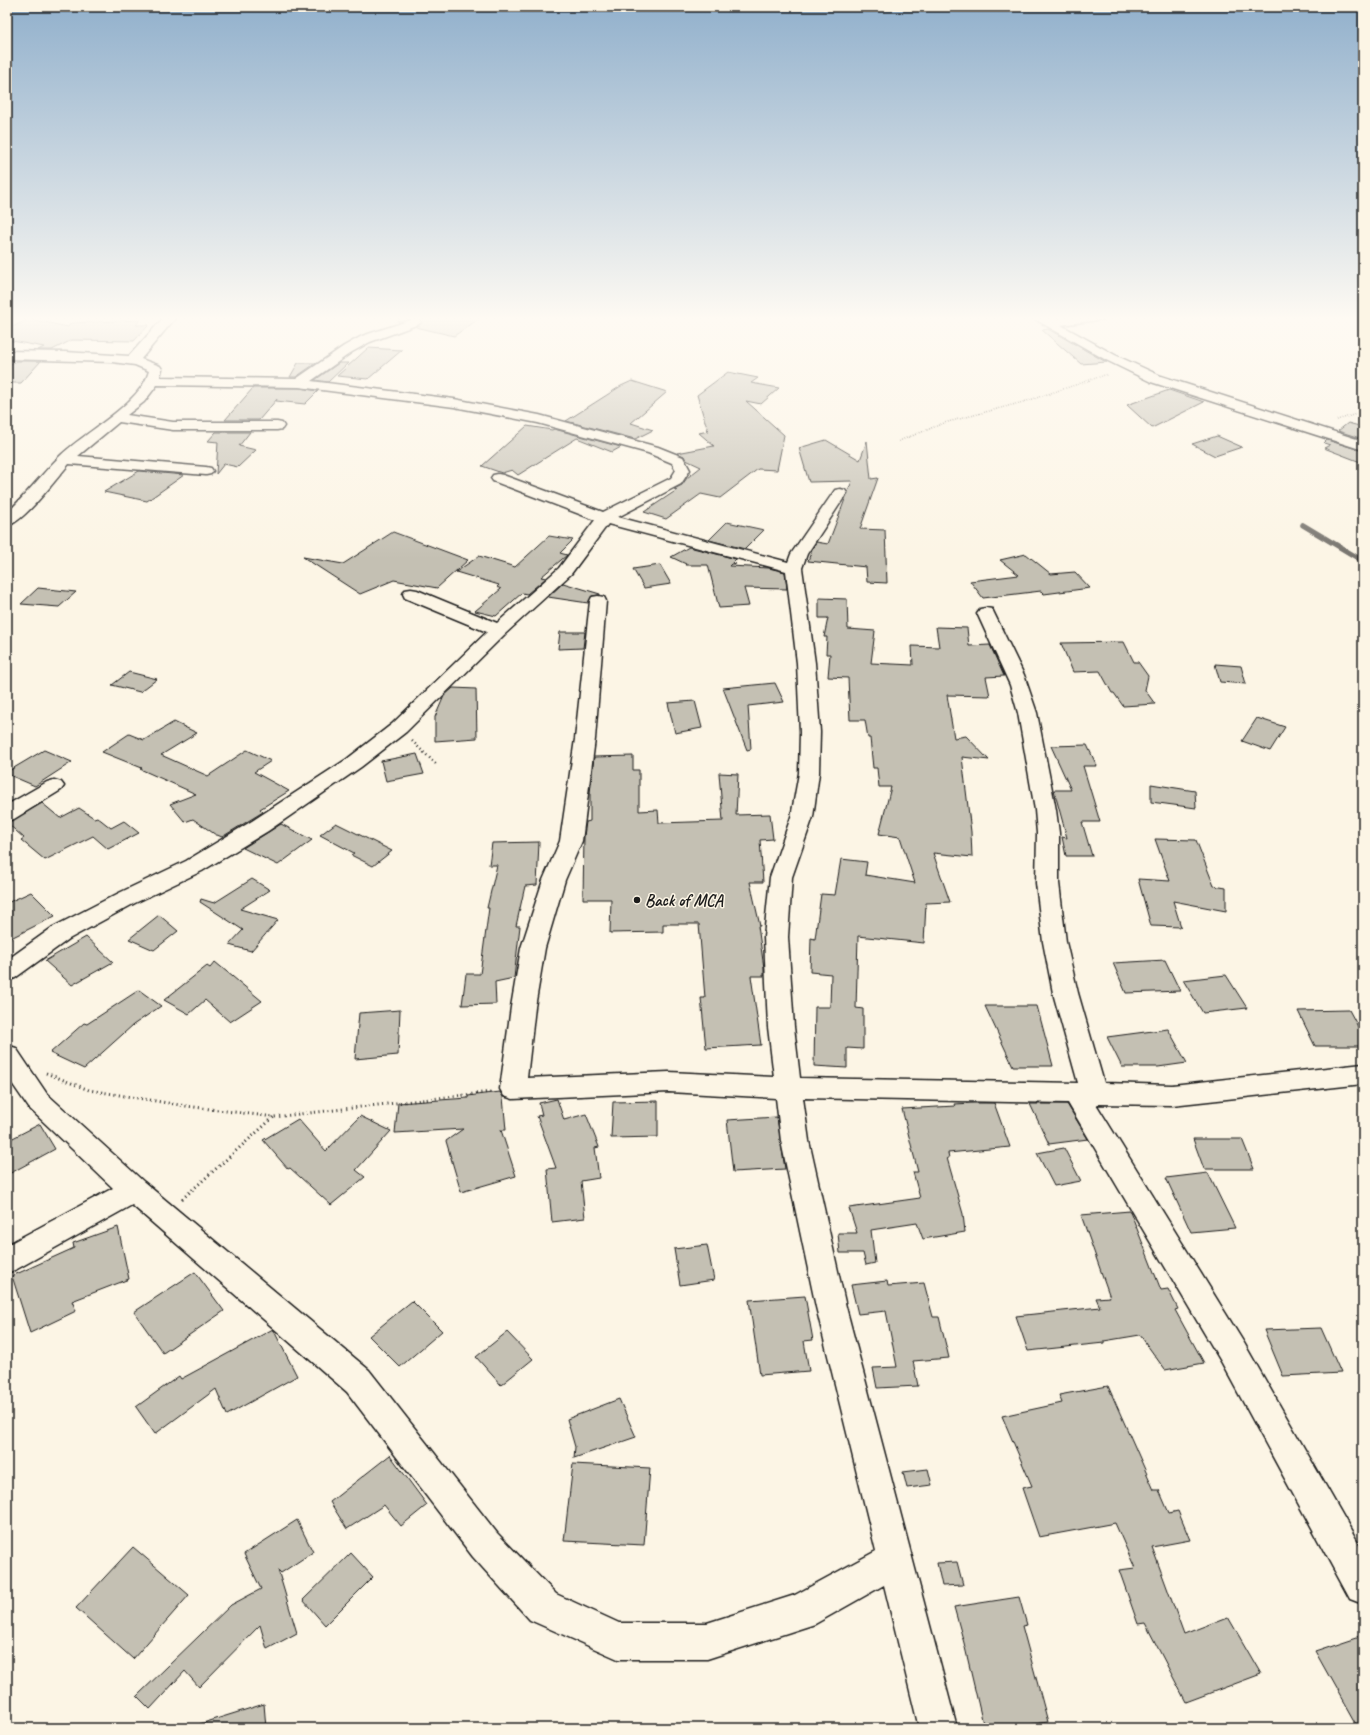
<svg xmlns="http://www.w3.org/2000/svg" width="1370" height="1735" font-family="Caveat,sans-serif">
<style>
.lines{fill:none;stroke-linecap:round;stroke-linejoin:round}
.stream{stroke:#75726c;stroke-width:5.5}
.building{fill:#c4c0b3;stroke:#1c1c1c}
.minor-casing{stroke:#1c1c1c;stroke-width:3}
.path-far2{stroke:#1c1c1c;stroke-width:1.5;stroke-dasharray:0.5 2;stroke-linecap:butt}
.path-far1{stroke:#1c1c1c;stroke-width:2.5;stroke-dasharray:1 3;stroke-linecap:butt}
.path{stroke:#1c1c1c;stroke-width:3;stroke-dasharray:1 3.5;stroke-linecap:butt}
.minor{fill:#fcf5e5;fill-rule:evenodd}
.poi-dot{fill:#1c1c1c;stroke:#fcf5e5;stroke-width:1.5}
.labels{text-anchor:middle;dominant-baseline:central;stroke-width:3;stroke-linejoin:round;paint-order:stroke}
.poi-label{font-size:17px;font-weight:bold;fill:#1c1c1c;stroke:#fcf5e5;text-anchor:start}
</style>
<rect width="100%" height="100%" fill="#fcf5e5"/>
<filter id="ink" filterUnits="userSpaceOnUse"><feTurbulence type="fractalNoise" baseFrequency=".025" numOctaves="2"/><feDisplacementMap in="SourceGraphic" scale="8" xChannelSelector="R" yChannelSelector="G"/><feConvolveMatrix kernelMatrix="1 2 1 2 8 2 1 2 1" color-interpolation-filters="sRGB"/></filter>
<g filter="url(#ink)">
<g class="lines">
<path class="stream" d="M 1303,525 L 1363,561"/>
</g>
<path class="building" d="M 399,316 L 483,316 L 454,336 L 416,327 L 422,322 L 419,318 L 398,322 Z
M 30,319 L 68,327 L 71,323 L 140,320 L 136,325 L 149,325 L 134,341 L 72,340 L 52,350 L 38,350 L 44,347 L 7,340 L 7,329 Z
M 1048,329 L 1106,362 L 1107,362 L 1081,364 L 1042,330 Z
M 368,348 L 402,350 L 368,379 L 337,376 Z
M 17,361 L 41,361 L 21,383 L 7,383 L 7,366 Z
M 298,363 L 316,363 L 296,377 L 290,377 Z
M 339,363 L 348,363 L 328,382 L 315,380 Z
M 728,372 L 758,378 L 751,383 L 779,388 L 761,404 L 746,401 L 784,435 L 777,470 L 758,469 L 720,498 L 701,494 L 666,519 L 644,512 L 677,490 L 674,489 L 682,485 L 687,478 L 701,467 L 686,460 L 684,456 L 677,453 L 714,446 L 699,433 L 708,431 L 697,395 Z
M 632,381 L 667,392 L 631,423 L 653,430 L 635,439 L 566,421 L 621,386 Z
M 253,388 L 299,388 L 318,391 L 305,404 L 276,401 L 277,399 L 259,420 L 225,420 Z
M 1169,390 L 1204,402 L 1152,428 L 1127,405 Z
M 1348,423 L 1363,427 L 1363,439 L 1338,431 Z
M 527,426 L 552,430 L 554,429 L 621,447 L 612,452 L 577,438 L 518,475 L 512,470 L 502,473 L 482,466 Z
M 216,432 L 250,432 L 239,446 L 256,450 L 238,467 L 224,464 L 216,474 L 218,442 L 208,441 Z
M 1217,436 L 1242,447 L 1215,456 L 1192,444 Z
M 826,440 L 860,460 L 867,441 L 871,479 L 878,478 L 860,529 L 885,530 L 887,583 L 867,582 L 866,567 L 808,561 L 812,549 L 816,542 L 828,544 L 852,481 L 809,482 L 799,448 Z
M 1327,440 L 1363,451 L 1363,463 L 1324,448 L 1330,445 L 1324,443 Z
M 139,471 L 184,475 L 147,501 L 104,492 Z
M 727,522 L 764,530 L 745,549 L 709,540 Z
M 393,532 L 468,560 L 437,588 L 394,580 L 360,594 L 303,557 L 343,564 Z
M 549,536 L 573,540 L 560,553 L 567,555 L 541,577 L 546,578 L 527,594 L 522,593 L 496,616 L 475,611 L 501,589 L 497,587 L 499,585 L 456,572 L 479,556 L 515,567 Z
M 689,547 L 736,559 L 732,563 L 736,564 L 731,564 L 729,566 L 769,568 L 785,572 L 787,589 L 744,588 L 749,606 L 719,608 L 708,565 L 685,565 L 686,564 L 671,557 Z
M 1026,554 L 1051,574 L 1075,572 L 1090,588 L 1044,594 L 1041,591 L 983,598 L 970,581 L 1019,575 L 1000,560 Z
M 660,565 L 671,584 L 644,588 L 633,569 Z
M 563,583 L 600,594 L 600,595 L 592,596 L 588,603 L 548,597 Z
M 38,588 L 76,592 L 59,607 L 21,604 Z
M 819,598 L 847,599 L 848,629 L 875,631 L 871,663 L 913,665 L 912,646 L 939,647 L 936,627 L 967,628 L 969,646 L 990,645 L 1004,676 L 986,677 L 990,696 L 947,695 L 954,738 L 966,736 L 989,760 L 962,757 L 971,832 L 972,857 L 933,853 L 950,902 L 926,903 L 924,943 L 858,936 L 856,1008 L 863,1009 L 863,1049 L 847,1048 L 847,1068 L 814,1066 L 815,1007 L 830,1007 L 831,974 L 810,972 L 811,938 L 815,939 L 821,894 L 835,895 L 841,859 L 867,862 L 865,875 L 915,883 L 900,837 L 879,834 L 891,787 L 879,787 L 877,768 L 873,768 L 870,738 L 868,738 L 865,720 L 850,720 L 848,678 L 828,677 L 830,654 L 826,654 L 827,637 L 824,637 L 828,618 L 819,618 Z
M 560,632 L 585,632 L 583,648 L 558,649 Z
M 1124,642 L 1134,662 L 1138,662 L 1148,676 L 1145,690 L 1155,704 L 1123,706 L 1114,693 L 1112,693 L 1100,671 L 1073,672 L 1061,643 Z
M 1215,664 L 1241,666 L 1246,684 L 1220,682 Z
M 129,672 L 157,679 L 140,692 L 112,685 Z
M 775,683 L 784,702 L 748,706 L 751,749 L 747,750 L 723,688 Z
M 453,688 L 476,689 L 477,738 L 435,741 L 435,717 L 444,696 Z
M 695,701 L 702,728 L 675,733 L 668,703 Z
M 1257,718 L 1285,727 L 1270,751 L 1242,741 Z
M 174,722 L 197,733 L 161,755 L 208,776 L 247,750 L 271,761 L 254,772 L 289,791 L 260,809 L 263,812 L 222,837 L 217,835 L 216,835 L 193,819 L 185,822 L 170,804 L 196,794 L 140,769 L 142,768 L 102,752 L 129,734 L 144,740 Z
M 1087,745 L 1097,766 L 1083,766 L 1100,822 L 1082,822 L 1092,856 L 1066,856 L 1062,837 L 1067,838 L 1054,790 L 1071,790 L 1051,746 Z
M 44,750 L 72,762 L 35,786 L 7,774 L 7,772 Z
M 417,754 L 424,774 L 386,781 L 381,761 Z
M 633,756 L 633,770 L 639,770 L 639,811 L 658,810 L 659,823 L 723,821 L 719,773 L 738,774 L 736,815 L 770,814 L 773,839 L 760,840 L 763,882 L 750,882 L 760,926 L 758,926 L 764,968 L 764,976 L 751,976 L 761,1045 L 706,1048 L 701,998 L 705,998 L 699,924 L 663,924 L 663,932 L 610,933 L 611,899 L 583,899 L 584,836 L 586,822 L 590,821 L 590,793 L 594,757 Z
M 1151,784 L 1195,791 L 1196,808 L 1151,802 Z
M 42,803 L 60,818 L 79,808 L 94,818 L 97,817 L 111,828 L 124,821 L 139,833 L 108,849 L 93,836 L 45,860 L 21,840 L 24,838 L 7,823 Z
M 336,823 L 392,851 L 373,866 L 351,855 L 354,853 L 320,835 Z
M 281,824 L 312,840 L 278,865 L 243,848 Z
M 1155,839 L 1196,840 L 1214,886 L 1226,888 L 1226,911 L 1173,901 L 1181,927 L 1151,926 L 1138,879 L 1170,881 Z
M 539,842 L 537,885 L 525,886 L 516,926 L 520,926 L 514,978 L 495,982 L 496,1004 L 462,1005 L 466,974 L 480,974 L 489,908 L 487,908 L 497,865 L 489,865 L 492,843 Z
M 252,879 L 270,890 L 240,909 L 278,920 L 251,951 L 229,945 L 243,930 L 200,902 L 201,899 L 214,903 Z
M 31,892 L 55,916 L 7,940 L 7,903 Z
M 159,915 L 178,931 L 154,950 L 129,939 Z
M 86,937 L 113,962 L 72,985 L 45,961 Z
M 1165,960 L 1180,991 L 1126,993 L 1113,963 Z
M 215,962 L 262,1001 L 230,1022 L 205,1000 L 189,1014 L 164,1000 L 207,966 L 210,968 Z
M 1226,975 L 1247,1008 L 1203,1013 L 1183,980 Z
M 139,990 L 161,1006 L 133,1025 L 84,1069 L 50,1053 L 84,1023 L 87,1024 Z
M 985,1006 L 1037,1006 L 1053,1066 L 1013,1066 Z
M 400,1010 L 398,1055 L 355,1059 L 359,1013 Z
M 1349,1010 L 1363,1036 L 1363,1046 L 1315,1046 L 1298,1011 Z
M 1168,1029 L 1187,1063 L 1158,1067 L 1122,1067 L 1107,1037 Z
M 500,1092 L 503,1097 L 506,1130 L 501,1130 L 516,1176 L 461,1192 L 446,1141 L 463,1129 L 395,1133 L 398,1103 L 468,1098 L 468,1096 Z
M 557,1099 L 564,1120 L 586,1114 L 599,1147 L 595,1148 L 599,1178 L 581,1181 L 585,1218 L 552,1222 L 547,1169 L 556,1168 L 537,1116 L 542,1115 L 539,1103 Z
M 658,1101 L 658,1137 L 611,1138 L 613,1102 Z
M 974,1103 L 994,1103 L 1010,1147 L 948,1153 L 949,1158 L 947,1158 L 963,1214 L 965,1232 L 923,1239 L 917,1223 L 871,1230 L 875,1263 L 866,1265 L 863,1253 L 840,1253 L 838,1233 L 857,1233 L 849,1208 L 920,1198 L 913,1172 L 918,1172 L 902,1109 L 955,1106 L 954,1104 Z
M 1030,1104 L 1067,1104 L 1088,1139 L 1049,1144 Z
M 360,1116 L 391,1131 L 356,1170 L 365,1177 L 331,1205 L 290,1168 L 288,1169 L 263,1140 L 298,1119 L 326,1151 Z
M 777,1117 L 785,1169 L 733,1172 L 727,1120 Z
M 40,1124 L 55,1149 L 7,1175 L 7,1141 Z
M 1193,1139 L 1242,1139 L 1254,1169 L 1204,1169 Z
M 1064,1148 L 1081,1181 L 1054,1186 L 1037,1153 Z
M 1208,1173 L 1235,1228 L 1191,1232 L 1166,1178 Z
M 1130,1211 L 1161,1290 L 1168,1289 L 1178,1309 L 1175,1310 L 1204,1363 L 1165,1370 L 1140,1335 L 1104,1341 L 1104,1343 L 1028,1351 L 1016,1316 L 1100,1307 L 1096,1298 L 1110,1297 L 1081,1215 Z
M 118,1227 L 129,1279 L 72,1301 L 76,1311 L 30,1333 L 12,1276 L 74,1248 L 73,1243 Z
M 707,1245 L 714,1280 L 680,1285 L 674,1249 Z
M 195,1272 L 224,1311 L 163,1353 L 134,1312 Z
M 887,1281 L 888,1286 L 924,1283 L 933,1317 L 939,1317 L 949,1358 L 913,1361 L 918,1386 L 877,1388 L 873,1368 L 897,1367 L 886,1311 L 858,1314 L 851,1285 Z
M 805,1296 L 813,1340 L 804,1341 L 809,1371 L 760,1375 L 749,1300 Z
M 412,1301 L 442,1331 L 400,1367 L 369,1336 Z
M 1321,1328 L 1341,1373 L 1283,1376 L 1264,1330 Z
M 273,1329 L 297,1376 L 227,1415 L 216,1389 L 155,1434 L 136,1407 L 179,1376 L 181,1379 Z
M 507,1332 L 533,1359 L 501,1385 L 476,1357 Z
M 1108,1386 L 1154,1490 L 1159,1490 L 1169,1513 L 1178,1511 L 1190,1540 L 1152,1547 L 1184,1634 L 1228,1617 L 1261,1674 L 1186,1702 L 1145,1623 L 1138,1624 L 1119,1570 L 1135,1568 L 1115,1523 L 1039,1537 L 1022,1488 L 1032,1486 L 1002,1416 L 1062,1403 L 1059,1395 Z
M 619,1399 L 636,1437 L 574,1458 L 575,1447 L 567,1419 Z
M 390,1455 L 427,1505 L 401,1526 L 384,1505 L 347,1529 L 330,1502 Z
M 573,1464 L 650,1468 L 644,1545 L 564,1541 Z
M 928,1469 L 932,1485 L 907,1488 L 903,1472 Z
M 297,1520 L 313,1552 L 281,1573 L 278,1570 L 297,1633 L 267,1649 L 260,1625 L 199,1687 L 185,1671 L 150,1709 L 137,1696 L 231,1605 L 261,1589 L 244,1554 Z
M 133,1547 L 189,1595 L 133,1659 L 76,1608 Z
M 351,1553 L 373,1577 L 325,1625 L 303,1600 Z
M 957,1562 L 963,1585 L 942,1586 L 937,1563 Z
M 1019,1597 L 1027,1625 L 1022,1626 L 1048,1722 L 1005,1728 L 984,1728 L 964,1643 L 954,1607 Z
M 1363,1635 L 1363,1728 L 1358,1728 L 1315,1651 Z
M 264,1704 L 266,1728 L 201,1728 L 200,1724 Z"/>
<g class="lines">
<g class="minor-casing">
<path id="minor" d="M 165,316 L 177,316 L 141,359 L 160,366 L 162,369 L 160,377 L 296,379 L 344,346 L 362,336 L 411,320 L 419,320 L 421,322 L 419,324 L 370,342 L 352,352 L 311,381 L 454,399 L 539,415 L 658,447 L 683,457 L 690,470 L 681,484 L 618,517 L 788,562 L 791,554 L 835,490 L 840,489 L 845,490 L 847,493 L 807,554 L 802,568 L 815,663 L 820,732 L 819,773 L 813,817 L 792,877 L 788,937 L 794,1027 L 800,1078 L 1078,1083 L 1053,993 L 1043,942 L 1036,883 L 1037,833 L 1035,810 L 1018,713 L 1010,685 L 977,613 L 980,609 L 986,608 L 992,609 L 1024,675 L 1037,713 L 1056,810 L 1059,833 L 1059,883 L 1066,942 L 1078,993 L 1104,1083 L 1172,1085 L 1363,1064 L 1363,1084 L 1172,1105 L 1096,1104 L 1244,1343 L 1363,1551 L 1363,1604 L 1350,1599 L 1222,1363 L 1068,1103 L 803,1098 L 809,1141 L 846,1307 L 957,1728 L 919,1728 L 884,1585 L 815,1624 L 707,1659 L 618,1659 L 530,1620 L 473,1557 L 347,1392 L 132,1205 L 17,1269 L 7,1273 L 7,1245 L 113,1188 L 29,1108 L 7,1076 L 7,1045 L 16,1048 L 47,1094 L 144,1182 L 369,1370 L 497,1533 L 556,1594 L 619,1623 L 707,1623 L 795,1595 L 876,1551 L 816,1307 L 781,1141 L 776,1098 L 669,1092 L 513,1099 L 504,1096 L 500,1089 L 511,1007 L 521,948 L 543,880 L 560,841 L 575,739 L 590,601 L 592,597 L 598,596 L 604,597 L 606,601 L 595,739 L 582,841 L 565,880 L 545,948 L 535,1007 L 527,1078 L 669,1072 L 774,1077 L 768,1027 L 764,937 L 770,877 L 791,817 L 799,773 L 800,732 L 797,663 L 786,571 L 608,524 L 571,574 L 505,634 L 406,732 L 361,767 L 268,831 L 202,871 L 135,903 L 69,939 L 15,978 L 7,981 L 7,960 L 53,927 L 119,893 L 186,861 L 252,821 L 347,759 L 392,724 L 487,632 L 405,598 L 403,594 L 405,590 L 411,589 L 417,590 L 497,623 L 559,568 L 595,520 L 493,481 L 491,478 L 493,475 L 498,474 L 503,475 L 603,512 L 671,478 L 676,470 L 672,463 L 648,453 L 538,423 L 454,407 L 299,387 L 157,385 L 144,402 L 127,415 L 173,422 L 277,422 L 282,423 L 284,426 L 282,429 L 277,430 L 173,430 L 119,422 L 78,456 L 206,467 L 211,468 L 213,471 L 211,474 L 206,475 L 69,464 C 56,479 25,521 7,526 L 7,513 C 26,495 41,475 59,457 C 84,432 141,404 149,371 L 135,365 L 112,362 L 7,359 L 7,351 L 65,352 L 129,356 Z
M 1031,316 L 1045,316 L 1051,319 L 1079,316 L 1112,316 L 1110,318 L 1106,319 L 1061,325 L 1115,355 L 1161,376 L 1363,441 L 1363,450 L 1151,382 L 1106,360 L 1033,318 Z
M 54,780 L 61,782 L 64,786 L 61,790 L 14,819 L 7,821 L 7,805 L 47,782 Z"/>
</g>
<path class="path-far2" d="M 1360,316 L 1363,317
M 1337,420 L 1363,412
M 899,441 L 944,423 L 1027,401 L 1108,374"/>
<path class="path-far1" d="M 412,741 L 437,765"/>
<path class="path" d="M 46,1073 L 89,1090 L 186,1106 L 274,1117 L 491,1092
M 182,1199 L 274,1117"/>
<use href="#minor" class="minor"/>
</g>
</g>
<linearGradient id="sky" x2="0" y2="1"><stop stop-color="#91b0cc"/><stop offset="0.57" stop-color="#fefaf3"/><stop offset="1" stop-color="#fefaf3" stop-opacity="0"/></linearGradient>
<rect width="1370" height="559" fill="url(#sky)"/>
<circle class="poi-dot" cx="637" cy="900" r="4"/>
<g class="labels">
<g class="poi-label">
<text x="645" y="900">Back of MCA</text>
</g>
</g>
<rect width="1370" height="1735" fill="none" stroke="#fcf5e5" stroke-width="24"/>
<rect x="12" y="12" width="1346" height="1711" fill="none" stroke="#1c1c1c" stroke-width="1.5" filter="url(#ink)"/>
</svg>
